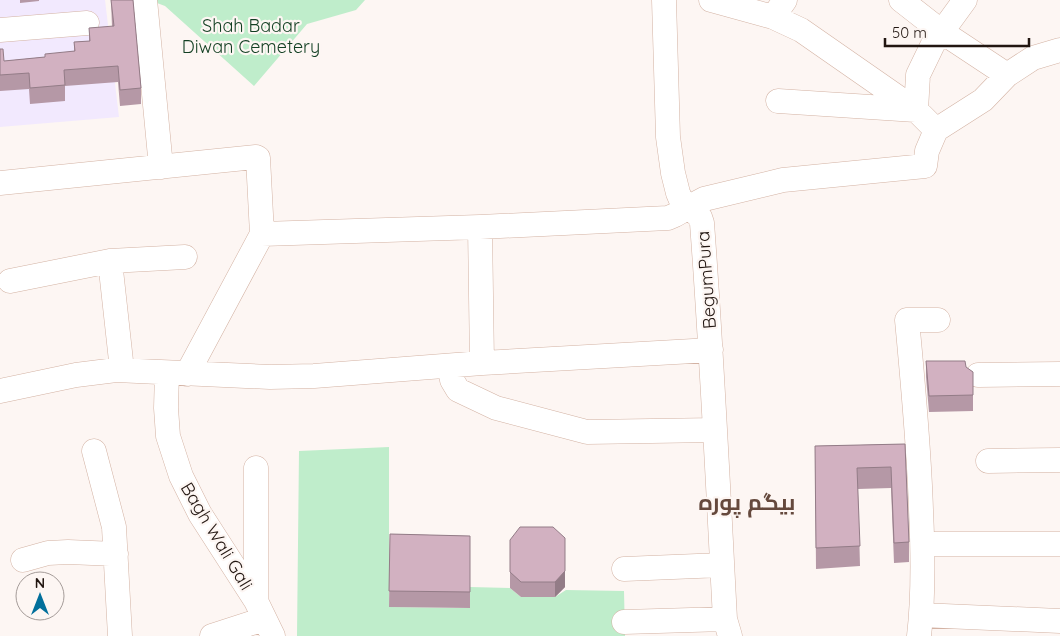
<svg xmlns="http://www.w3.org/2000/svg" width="1060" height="636" font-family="Quicksand,Cairo,sans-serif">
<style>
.education{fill:#f2e9fe}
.green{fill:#bfedcb}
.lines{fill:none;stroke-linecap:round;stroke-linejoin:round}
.minor-casing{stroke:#d3b2a3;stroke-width:25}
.minor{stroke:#fff;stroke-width:24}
.wall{fill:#b598a6}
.shaded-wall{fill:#937c87}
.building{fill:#d2b1c1;stroke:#937c87}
.labels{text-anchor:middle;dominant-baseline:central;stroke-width:4.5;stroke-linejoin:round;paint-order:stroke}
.park-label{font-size:18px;fill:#123f22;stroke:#fdf6f3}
.street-label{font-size:18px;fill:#221611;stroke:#fdf6f3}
.district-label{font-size:22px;font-weight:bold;fill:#65493d;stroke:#fdf6f3}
</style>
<rect width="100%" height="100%" fill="#fdf6f3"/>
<path class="education" d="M 0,0 L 105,0 L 119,117 L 0,127 Z"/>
<path class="green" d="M 149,0 L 365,0 L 356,10 L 307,24 L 254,86 L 165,6 Z
M 389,447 L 389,607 L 469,608 L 470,587 L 510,588 L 521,597 L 555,597 L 566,590 L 624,591 L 625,636 L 297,636 L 299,451 Z"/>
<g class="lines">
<g class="minor-casing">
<path id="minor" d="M 145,0 L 161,167
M 711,0 L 773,17 L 801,30 L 916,110 L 936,130
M 901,0 L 942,32 L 1007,75
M 773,17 L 785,0
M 0,30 L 87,23
M 778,101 L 916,110 L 918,75 L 933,44 L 965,0
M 0,183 L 256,157 L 258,158 L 262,234 L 187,374
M 480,227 L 482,363
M 262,234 L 480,227 L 668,218 L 675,215 L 689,207 L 681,200 L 678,193 L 673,173 L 668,137 L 664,0
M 110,261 L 122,370
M 10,281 L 110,261 L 185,257
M 450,366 L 452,380 L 458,390 L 496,408 L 587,432 L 715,430
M 167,373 L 166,408 L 168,436 L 181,476 L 200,514 L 256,601 L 273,636
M 978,375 L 1060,374
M 0,391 L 76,375 L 116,370 L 270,377 L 314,376 L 482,363 L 711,350
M 94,451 L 114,527 L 120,636
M 988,461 L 1060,460
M 256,468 L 256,601
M 923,544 L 1060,544
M 23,560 L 48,553 L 68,552 L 116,554
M 624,569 L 722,565
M 921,615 L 1060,621
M 624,622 L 725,619
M 212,636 L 264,619
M 730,636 L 725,619 C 718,487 712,355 702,223 L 700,217 L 689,207 L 704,199 L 783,180 L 925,166 L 927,151 L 936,130 L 983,100 L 1007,75 L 1033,58 L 1060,50
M 919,636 C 924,594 923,552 921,510 C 919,447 913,383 907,320 L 938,320"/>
</g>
<use href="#minor" class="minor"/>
</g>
<path class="wall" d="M 20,0 L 39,0 L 39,1 L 20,3 Z
M 111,0 L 133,0 L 141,88 L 141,104 L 120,106 L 118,82 L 65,86 L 65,101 L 30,104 L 29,89 L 0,91 L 0,49 L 4,61 L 45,57 L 74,51 L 74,42 L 89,41 L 89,28 L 112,27 Z
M 926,361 L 966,367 L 973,372 L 973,411 L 929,412 L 926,377 Z
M 905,444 L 909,542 L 909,562 L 894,563 L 891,488 L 858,489 L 860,566 L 816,569 L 815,446 Z
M 390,534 L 470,536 L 470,608 L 389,607 Z
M 510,540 L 565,587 L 555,597 L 521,597 L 510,588 Z"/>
<path class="shaded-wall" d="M 565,538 L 565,587 L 555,597 L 555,582 Z"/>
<path class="building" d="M 111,0 L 133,0 L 141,88 L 120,90 L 118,66 L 64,70 L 65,85 L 30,88 L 29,73 L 0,75 L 0,49 L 3,49 L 4,61 L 45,57 L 45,54 L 75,51 L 74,42 L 90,41 L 89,28 L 114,26 Z
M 926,361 L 965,361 L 966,367 L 973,372 L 973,395 L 929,396 Z
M 905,444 L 909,542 L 894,543 L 891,467 L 857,468 L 860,546 L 816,548 L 815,446 Z
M 520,527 L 553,527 L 565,538 L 565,571 L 555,582 L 521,582 L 510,572 L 510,540 Z
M 390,534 L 470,536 L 470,592 L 389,591 Z"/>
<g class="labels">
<g class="park-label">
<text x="251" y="25">Shah Badar<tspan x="251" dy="21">Diwan Cemetery</tspan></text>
</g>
<g class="street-label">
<text transform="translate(706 280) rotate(-94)">BegumPura</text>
<text transform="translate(217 536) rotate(59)">Bagh Wali Gali</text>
</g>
<g class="district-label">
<text x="747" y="502">بیگم پورہ</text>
</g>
</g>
<g transform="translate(40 596)"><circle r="24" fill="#fdf6f3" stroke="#a59c99"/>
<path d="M0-4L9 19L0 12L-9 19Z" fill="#026f9b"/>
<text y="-8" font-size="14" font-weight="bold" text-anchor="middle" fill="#221611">N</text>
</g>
<path d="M885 38v8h144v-8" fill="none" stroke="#221611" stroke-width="2.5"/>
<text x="892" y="38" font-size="15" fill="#221611" stroke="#fdf6f3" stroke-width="4" paint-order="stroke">50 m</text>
</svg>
